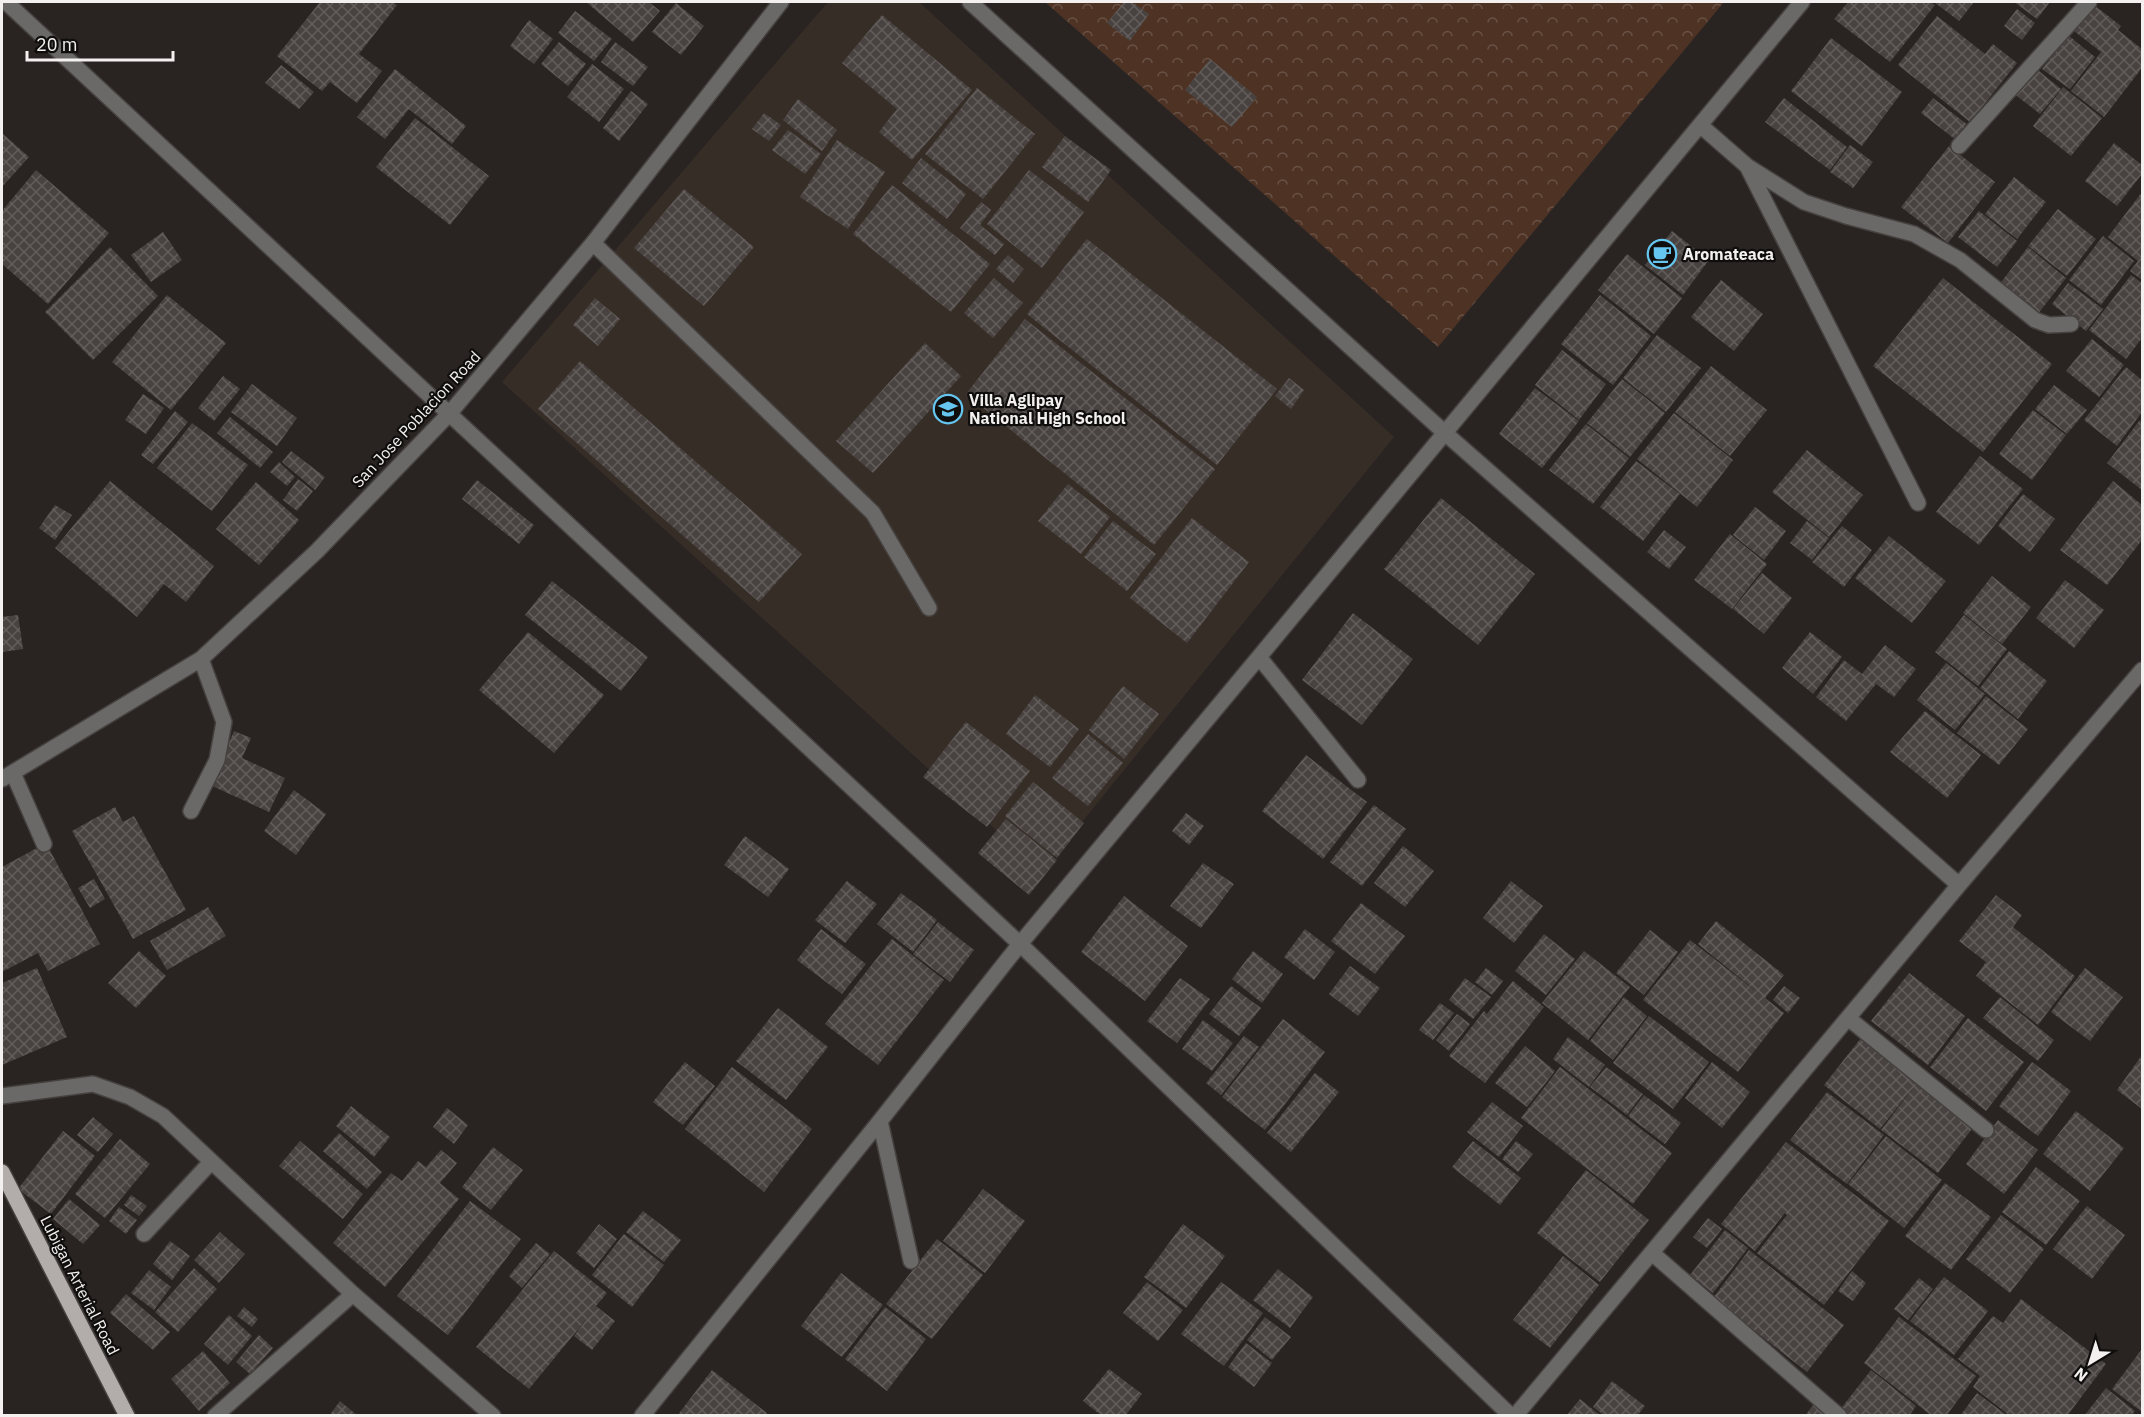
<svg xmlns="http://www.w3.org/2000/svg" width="2144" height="1417" font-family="'IBM Plex Sans',sans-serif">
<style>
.built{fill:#372d27}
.park{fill:url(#park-crowns)}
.building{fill:url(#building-cross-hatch)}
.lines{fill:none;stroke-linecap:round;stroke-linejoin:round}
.minor-casing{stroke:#45413f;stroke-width:18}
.major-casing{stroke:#45413f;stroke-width:18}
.minor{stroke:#6b6968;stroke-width:15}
.major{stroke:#b2adaa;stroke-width:15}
.labels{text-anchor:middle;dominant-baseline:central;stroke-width:4.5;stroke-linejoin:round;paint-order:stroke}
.poi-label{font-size:16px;font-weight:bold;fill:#f3f0ef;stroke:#100e0d;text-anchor:start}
.street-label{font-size:16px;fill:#f3f0ef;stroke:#100e0d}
</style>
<defs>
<pattern id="park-crowns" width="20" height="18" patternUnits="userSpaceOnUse" patternTransform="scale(1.5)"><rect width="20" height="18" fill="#4e3325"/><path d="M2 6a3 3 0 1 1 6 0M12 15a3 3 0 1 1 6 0" fill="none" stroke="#685145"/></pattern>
<pattern id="building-cross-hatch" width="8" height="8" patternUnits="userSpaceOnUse" patternTransform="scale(1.5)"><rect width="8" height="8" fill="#484340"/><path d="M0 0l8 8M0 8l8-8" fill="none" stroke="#635e5c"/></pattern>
</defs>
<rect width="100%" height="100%" fill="#292422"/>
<path class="built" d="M 828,2 L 919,2 L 1394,437 L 1052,859 L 1029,860 L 502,382 Z"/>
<path class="park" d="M 1045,2 L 1724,2 L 1438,347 Z"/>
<path class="building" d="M 320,2 L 392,2 L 397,5 L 359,54 L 382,71 L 357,103 L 330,82 L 322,91 L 277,56 Z
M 586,2 L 649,2 L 660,11 L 633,42 Z
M 1124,2 L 1132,2 L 1149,14 L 1130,41 L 1107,23 Z
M 1848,2 L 1930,2 L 1935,5 L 1890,62 L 1834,19 Z
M 1934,2 L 1974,2 L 1959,21 Z
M 2014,2 L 2050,2 L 2037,19 Z
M 676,3 L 704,26 L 681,55 L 652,32 Z
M 2094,5 L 2121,26 L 2118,30 L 2142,49 L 2142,68 L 2104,117 L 2071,91 L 2101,52 L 2074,31 Z
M 2017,9 L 2035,23 L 2022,40 L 2004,26 Z
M 575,11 L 612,39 L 594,61 L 558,33 Z
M 882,15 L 972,90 L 912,160 L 879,132 L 897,109 L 842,63 Z
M 1937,16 L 1985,54 L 1993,44 L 2017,63 L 1970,122 L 1898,65 Z
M 529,20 L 553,39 L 534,64 L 510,46 Z
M 2068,35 L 2095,57 L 2070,89 L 2042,69 Z
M 1831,38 L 1902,92 L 1862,146 L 1791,91 Z
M 559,42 L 586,64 L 568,86 L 541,64 Z
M 615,42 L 648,67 L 633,86 L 601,62 Z
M 1210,59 L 1257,97 L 1232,127 L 1185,90 Z
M 592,64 L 624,89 L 599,122 L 567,97 Z
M 281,65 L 314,92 L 299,109 L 265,83 Z
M 2034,67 L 2061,89 L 2040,114 L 2013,93 Z
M 395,69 L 466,126 L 452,144 L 409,109 L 385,139 L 357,117 Z
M 2063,87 L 2102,118 L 2071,156 L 2033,126 Z
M 977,88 L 1035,134 L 983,199 L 925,154 Z
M 631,91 L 648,104 L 619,141 L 603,128 Z
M 1784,98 L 1847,147 L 1830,170 L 1765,122 Z
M 1933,98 L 1968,125 L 1956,140 L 1921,113 Z
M 798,99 L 837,130 L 822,151 L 783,120 Z
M 764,113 L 781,125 L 769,141 L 752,129 Z
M 415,118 L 489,176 L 450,225 L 376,167 Z
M 788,130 L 821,154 L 805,174 L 772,150 Z
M 2,133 L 29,157 L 2,187 Z
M 1065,136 L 1111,170 L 1088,202 L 1042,167 Z
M 837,140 L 885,172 L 848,229 L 800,197 Z
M 2114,143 L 2142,165 L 2142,174 L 2117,206 L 2085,181 Z
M 1850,145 L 1873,162 L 1853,188 L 1830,172 Z
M 1949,146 L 1995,182 L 1948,243 L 1901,207 Z
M 921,158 L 966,194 L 947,219 L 902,183 Z
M 36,170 L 109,233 L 48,304 L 2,264 L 2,211 Z
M 1029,170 L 1084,212 L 1042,268 L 987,224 Z
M 2014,177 L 2046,202 L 2017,239 L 1985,214 Z
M 892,185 L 990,264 L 951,312 L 853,234 Z
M 684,189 L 754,247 L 704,306 L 634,248 Z
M 2142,192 L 2142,280 L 2130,271 L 2138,261 L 2108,237 Z
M 981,202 L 991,210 L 980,225 L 1004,244 L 995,255 L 960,228 Z
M 2058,209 L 2096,239 L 2067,276 L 2028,246 Z
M 1979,211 L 2017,241 L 1997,267 L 1958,237 Z
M 1672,231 L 1709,260 L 1683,295 L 1645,265 Z
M 163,232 L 182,260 L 151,282 L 131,255 Z
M 2103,236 L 2134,261 L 2101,305 L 2069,280 Z
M 1087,239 L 1277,389 L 1217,465 L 1027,314 Z
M 110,247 L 158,296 L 93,360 L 45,312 Z
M 2028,247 L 2066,278 L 2037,315 L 1999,285 Z
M 1627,254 L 1682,298 L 1654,334 L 1598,290 Z
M 1008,255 L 1024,269 L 1013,283 L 996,269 Z
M 2131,275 L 2142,283 L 2142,338 L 2126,359 L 2089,330 Z
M 994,278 L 1023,303 L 993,338 L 964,313 Z
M 1943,278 L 2052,364 L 1983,452 L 1873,366 Z
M 1721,280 L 1763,314 L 1734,351 L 1691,317 Z
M 2068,283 L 2103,309 L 2086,331 L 2052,304 Z
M 167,295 L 226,343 L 171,410 L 112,362 Z
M 1600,295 L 1651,336 L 1613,385 L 1561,344 Z
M 595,298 L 620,319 L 598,346 L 573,325 Z
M 1025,319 L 1215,469 L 1154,545 L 966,394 Z
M 1657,335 L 1701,368 L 1666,412 L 1623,378 Z
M 2092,339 L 2124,365 L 2099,397 L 2066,371 Z
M 925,343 L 961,376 L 873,473 L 836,441 Z
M 1562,350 L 1606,384 L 1579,420 L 1535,385 Z
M 580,361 L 802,554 L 759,602 L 538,409 Z
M 1711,366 L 1767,410 L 1730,456 L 1675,412 Z
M 2126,367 L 2142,380 L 2142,412 L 2117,446 L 2084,420 Z
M 223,376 L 240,389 L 214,421 L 198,408 Z
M 1289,378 L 1304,390 L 1291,409 L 1275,396 Z
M 1622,379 L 1665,413 L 1630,457 L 1587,423 Z
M 252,384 L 297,418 L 277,446 L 231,412 Z
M 2054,385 L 2087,410 L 2067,434 L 2035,409 Z
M 1535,388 L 1579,421 L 1542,468 L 1499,434 Z
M 143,394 L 164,408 L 146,434 L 125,420 Z
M 2033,410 L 2066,435 L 2032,480 L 1999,454 Z
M 175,411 L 188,422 L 153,464 L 141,455 Z
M 1674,413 L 1733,460 L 1697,507 L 1637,459 Z
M 230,417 L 273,452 L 260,468 L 217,433 Z
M 2140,420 L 2142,423 L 2142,490 L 2107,463 Z
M 192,423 L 248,465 L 212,511 L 157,468 Z
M 1586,424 L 1629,458 L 1593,504 L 1549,470 Z
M 1807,450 L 1863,495 L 1829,537 L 1772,492 Z
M 291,451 L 325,477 L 315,490 L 282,462 Z
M 1980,456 L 2023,489 L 1979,545 L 1936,512 Z
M 1636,461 L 1680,494 L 1643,541 L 1600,507 Z
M 279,462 L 295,477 L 287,486 L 270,472 Z
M 298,479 L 313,491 L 297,511 L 283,500 Z
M 477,480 L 534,525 L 519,544 L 462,499 Z
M 110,481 L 214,566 L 186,602 L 164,584 L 137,617 L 55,548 Z
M 2113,481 L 2142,505 L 2142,540 L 2107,585 L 2060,550 Z
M 256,482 L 299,520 L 259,565 L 216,529 Z
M 1068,484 L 1110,517 L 1081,554 L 1038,521 Z
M 2023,494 L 2055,519 L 2030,552 L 1998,526 Z
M 1441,498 L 1535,574 L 1478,645 L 1384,569 Z
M 55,505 L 72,515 L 55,540 L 39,528 Z
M 1755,507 L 1786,531 L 1764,560 L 1733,535 Z
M 1192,518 L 1249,562 L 1187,643 L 1130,598 Z
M 1113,521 L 1156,554 L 1127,591 L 1084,557 Z
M 1807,521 L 1829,538 L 1812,560 L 1790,543 Z
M 1842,526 L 1872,550 L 1844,587 L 1812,562 Z
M 1664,530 L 1686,547 L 1669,569 L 1647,552 Z
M 1730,534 L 1767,564 L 1732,609 L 1694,580 Z
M 1889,536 L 1946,581 L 1912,623 L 1855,578 Z
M 1762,573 L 1792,598 L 1764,634 L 1733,609 Z
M 1992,576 L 2031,607 L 2002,644 L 1963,613 Z
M 2065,580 L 2104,610 L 2074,648 L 2036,618 Z
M 552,581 L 648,657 L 621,691 L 525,615 Z
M 1353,613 L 1413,659 L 1362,725 L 1302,680 Z
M 18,615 L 23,649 L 2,652 L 2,617 Z
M 1964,615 L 2007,649 L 1978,686 L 1935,652 Z
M 528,632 L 604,695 L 554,753 L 479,690 Z
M 1810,632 L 1842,657 L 1813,694 L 1782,668 Z
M 1885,645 L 1916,669 L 1894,697 L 1876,684 L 1846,721 L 1816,697 L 1844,660 L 1862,674 Z
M 2009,651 L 2047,681 L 2018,719 L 1980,688 Z
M 1946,663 L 1985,694 L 1955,730 L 1917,700 Z
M 1123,686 L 1159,714 L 1124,759 L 1089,730 Z
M 1035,695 L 1079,729 L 1050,767 L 1006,734 Z
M 1986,696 L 2028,729 L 1999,765 L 1957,733 Z
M 1925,711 L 1981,755 L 1947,798 L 1890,752 Z
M 966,722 L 1030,771 L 987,827 L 923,777 Z
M 234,731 L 251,738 L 242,758 L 285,778 L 269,812 L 210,785 Z
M 1088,734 L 1123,763 L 1088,806 L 1052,778 Z
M 1306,755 L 1367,802 L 1323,859 L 1262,811 Z
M 1033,782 L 1084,823 L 1057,858 L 1005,816 Z
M 294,790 L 326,814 L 296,855 L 264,831 Z
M 1374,805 L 1406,829 L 1362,886 L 1330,862 Z
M 115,807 L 123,822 L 134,816 L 186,910 L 133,939 L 72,831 Z
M 1186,813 L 1204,826 L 1189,845 L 1172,831 Z
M 1006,819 L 1057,860 L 1029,895 L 978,853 Z
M 745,836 L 789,869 L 768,897 L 724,865 Z
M 46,843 L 100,944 L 48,971 L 38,953 L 2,972 L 2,867 Z
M 1403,846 L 1434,871 L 1405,907 L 1374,883 Z
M 1203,863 L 1234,884 L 1201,928 L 1170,906 Z
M 94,879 L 105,899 L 90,908 L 78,888 Z
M 847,881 L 877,904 L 845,943 L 815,920 Z
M 1511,881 L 1543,906 L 1514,943 L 1483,918 Z
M 901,893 L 937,920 L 913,952 L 877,924 Z
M 1996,895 L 2022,915 L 2013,927 L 2075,976 L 2038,1025 L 1976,976 L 1986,962 L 1959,941 Z
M 1124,896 L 1188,946 L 1145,1001 L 1081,952 Z
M 1361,903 L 1405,936 L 1375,974 L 1331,941 Z
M 208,907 L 226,936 L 167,970 L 150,941 Z
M 1716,921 L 1784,975 L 1765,998 L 1784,1013 L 1738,1072 L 1643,1000 L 1690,940 L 1762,996 L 1698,944 Z
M 938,922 L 974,950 L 950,982 L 913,954 Z
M 821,929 L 866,964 L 842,994 L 797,960 Z
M 1305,929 L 1335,952 L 1314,980 L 1284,957 Z
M 1650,930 L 1678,952 L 1644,995 L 1616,973 Z
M 1544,934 L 1575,959 L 1546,995 L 1515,971 Z
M 892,939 L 944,980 L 878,1065 L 825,1024 Z
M 139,951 L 166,976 L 136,1008 L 108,983 Z
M 1253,951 L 1283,974 L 1262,1003 L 1232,979 Z
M 1584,951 L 1630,987 L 1588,1040 L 1542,1003 Z
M 1350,966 L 1380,988 L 1358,1016 L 1329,994 Z
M 37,968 L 67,1037 L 2,1065 L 2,983 Z
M 1486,968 L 1503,981 L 1492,995 L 1475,982 Z
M 2085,968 L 2123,997 L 2090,1041 L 2051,1012 Z
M 1909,973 L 1965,1016 L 1928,1065 L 1871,1021 Z
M 1180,978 L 1210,999 L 1177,1043 L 1147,1021 Z
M 1465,978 L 1491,997 L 1473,1019 L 1449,1000 Z
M 1513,981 L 1544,1007 L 1485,1083 L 1449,1056 L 1484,1011 L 1487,1014 Z
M 1231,986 L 1261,1008 L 1239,1036 L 1209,1014 Z
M 1784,986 L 1800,998 L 1788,1013 L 1773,1000 Z
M 1624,997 L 1647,1016 L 1613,1060 L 1590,1041 Z
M 2000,997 L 2054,1040 L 2038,1061 L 1983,1018 Z
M 1440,1003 L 1454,1013 L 1433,1040 L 1419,1030 Z
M 778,1008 L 828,1047 L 786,1100 L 736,1061 Z
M 1457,1014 L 1470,1024 L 1449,1051 L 1436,1040 Z
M 1649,1016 L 1709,1062 L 1673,1109 L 1613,1063 Z
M 1968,1018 L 2024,1062 L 1986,1111 L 1930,1067 Z
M 1283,1019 L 1325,1052 L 1265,1130 L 1222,1097 Z
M 1203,1020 L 1233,1043 L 1212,1071 L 1182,1049 Z
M 1244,1036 L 1259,1047 L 1221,1095 L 1206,1083 Z
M 1568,1037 L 1605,1065 L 1589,1087 L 1553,1059 Z
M 1861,1038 L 1975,1125 L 1938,1173 L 1881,1130 L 1917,1083 L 1880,1129 L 1824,1085 Z
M 1525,1046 L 1555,1071 L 1527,1107 L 1495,1083 Z
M 2142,1055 L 2142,1109 L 2117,1090 Z
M 685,1062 L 715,1086 L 683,1125 L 653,1102 Z
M 1712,1062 L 1750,1092 L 1722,1128 L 1685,1098 Z
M 2032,1062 L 2071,1091 L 2038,1136 L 1999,1106 Z
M 732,1067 L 812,1129 L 764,1192 L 685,1129 Z
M 1560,1067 L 1672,1153 L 1633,1204 L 1521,1118 Z
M 1606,1067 L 1643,1094 L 1627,1115 L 1590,1087 Z
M 1315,1073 L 1339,1092 L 1291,1152 L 1267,1133 Z
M 1827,1092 L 1884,1135 L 1847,1184 L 1790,1140 Z
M 1644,1095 L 1681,1123 L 1665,1144 L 1628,1116 Z
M 1492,1102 L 1523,1126 L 1499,1157 L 1467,1132 Z
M 351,1106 L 390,1137 L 374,1157 L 336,1126 Z
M 447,1108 L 468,1125 L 454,1144 L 433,1127 Z
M 2076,1111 L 2124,1148 L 2090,1191 L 2043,1154 Z
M 93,1117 L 113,1134 L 98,1152 L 77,1135 Z
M 1998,1120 L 2038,1150 L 2004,1194 L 1966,1164 Z
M 63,1131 L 95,1156 L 51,1214 L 18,1189 Z
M 339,1133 L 382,1172 L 367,1189 L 323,1151 Z
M 1886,1136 L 1942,1180 L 1904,1228 L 1848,1184 Z
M 120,1139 L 150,1164 L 105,1218 L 75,1194 Z
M 300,1141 L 363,1194 L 343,1219 L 279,1166 Z
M 1473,1141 L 1521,1178 L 1500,1205 L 1452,1167 Z
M 1516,1141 L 1533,1154 L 1518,1172 L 1502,1159 Z
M 1786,1142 L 1889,1221 L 1824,1305 L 1757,1253 L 1787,1215 L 1785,1213 L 1755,1251 L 1721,1224 Z
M 493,1147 L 523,1170 L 491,1210 L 462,1187 Z
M 441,1150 L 457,1163 L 440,1183 L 459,1199 L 385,1287 L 333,1243 L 391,1173 L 402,1181 L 418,1161 L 426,1167 Z
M 2036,1167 L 2080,1201 L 2046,1245 L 2002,1212 Z
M 1586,1170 L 1649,1220 L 1600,1282 L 1537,1233 Z
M 1945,1183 L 1991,1217 L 1951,1270 L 1905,1236 Z
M 983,1189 L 1025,1221 L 985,1273 L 943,1241 Z
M 131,1195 L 147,1206 L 139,1216 L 124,1205 Z
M 69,1199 L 100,1225 L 83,1244 L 53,1219 Z
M 470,1201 L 521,1239 L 448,1335 L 397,1296 Z
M 2087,1206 L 2125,1235 L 2092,1279 L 2053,1249 Z
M 119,1207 L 137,1220 L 126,1234 L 109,1221 Z
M 643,1211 L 681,1240 L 664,1262 L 626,1232 Z
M 2001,1215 L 2044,1249 L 2010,1293 L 1966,1259 Z
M 1708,1218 L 1722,1229 L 1707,1248 L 1693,1237 Z
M 599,1224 L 617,1239 L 594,1268 L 576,1253 Z
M 1183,1224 L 1225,1256 L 1186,1308 L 1144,1277 Z
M 1725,1230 L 1748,1248 L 1713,1293 L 1690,1275 Z
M 220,1232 L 245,1254 L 219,1283 L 194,1260 Z
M 624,1234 L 664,1265 L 632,1307 L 592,1275 Z
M 937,1239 L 983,1275 L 932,1339 L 886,1304 Z
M 170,1241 L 190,1256 L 172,1280 L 153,1264 Z
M 536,1243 L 550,1254 L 522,1288 L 509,1276 Z
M 1749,1250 L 1844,1325 L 1807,1372 L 1713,1298 Z
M 554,1251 L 607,1293 L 596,1306 L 615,1321 L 592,1350 L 574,1336 L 589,1316 L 529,1389 L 476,1347 Z
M 1563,1256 L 1599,1285 L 1550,1348 L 1513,1320 Z
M 194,1268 L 217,1289 L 178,1332 L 155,1312 Z
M 1278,1269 L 1313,1297 L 1290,1328 L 1253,1300 Z
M 149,1270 L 171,1287 L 154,1310 L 131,1293 Z
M 1852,1271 L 1866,1283 L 1853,1301 L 1838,1291 Z
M 841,1273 L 883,1305 L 842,1357 L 801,1326 Z
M 1944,1277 L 1988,1311 L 1954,1355 L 1910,1321 Z
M 1919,1278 L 1933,1289 L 1908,1320 L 1894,1309 Z
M 1147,1282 L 1183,1310 L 1158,1341 L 1123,1313 Z
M 1221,1282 L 1263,1313 L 1224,1366 L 1181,1334 Z
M 126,1294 L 170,1332 L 153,1350 L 110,1313 Z
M 2021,1299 L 2106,1364 L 2067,1416 L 2010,1416 L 1973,1387 L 1980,1376 L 1958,1359 L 1993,1316 L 2003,1323 Z
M 244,1307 L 258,1319 L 252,1327 L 237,1316 Z
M 885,1307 L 926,1339 L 887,1391 L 845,1359 Z
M 229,1315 L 252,1336 L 228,1365 L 204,1344 Z
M 1265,1317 L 1291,1337 L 1272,1360 L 1247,1340 Z
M 1899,1317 L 1976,1376 L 1946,1416 L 1932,1416 L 1864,1363 Z
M 259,1335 L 273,1348 L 250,1374 L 236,1362 Z
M 1246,1343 L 1272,1363 L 1254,1387 L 1228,1367 Z
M 2142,1349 L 2142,1412 L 2112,1389 Z
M 203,1351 L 230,1383 L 199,1411 L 171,1379 Z
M 1109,1369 L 1142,1394 L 1125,1416 L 1102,1416 L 1083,1401 Z
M 712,1370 L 767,1413 L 765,1416 L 677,1416 Z
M 1871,1370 L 1916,1406 L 1909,1416 L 1845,1416 L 1839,1411 Z
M 1612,1381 L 1645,1406 L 1637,1416 L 1605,1416 L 1593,1407 Z
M 2106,1388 L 2135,1411 L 2131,1416 L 2084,1416 Z
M 1977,1393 L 2008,1416 L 1960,1416 Z
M 1580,1399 L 1601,1416 L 1566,1416 Z
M 340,1401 L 358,1416 L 329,1416 Z
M 1815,1402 L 1833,1416 L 1805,1416 Z"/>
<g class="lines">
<g class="minor-casing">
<path id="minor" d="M 6,2 L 1020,944 L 1511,1416
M 970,2 L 1445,433 L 1959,885
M 1700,125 L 1747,166 L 1804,202 L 1846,216 L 1914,234 L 1960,260 L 2035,320 L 2049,325 L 2071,324
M 1959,146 L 2089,2
M 1747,166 L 1918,503
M 593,243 L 873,513 L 929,608
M 1259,657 L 1358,780
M 13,773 L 44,844
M 2,779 L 201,659 L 317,551 L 449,414 L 593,243 L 781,2
M 191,811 L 217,760 L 224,722 L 201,659
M 1848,1018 L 1986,1130
M 2,1096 L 93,1084 L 130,1097 L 163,1116 L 353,1294 L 493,1416
M 880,1121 L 911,1261
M 144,1234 L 211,1162
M 1652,1253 L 1839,1416
M 215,1416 L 353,1294
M 642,1416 L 880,1121 L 1020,944 L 1259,657 L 1802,2
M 1515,1416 L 1959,885 L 2142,670"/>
</g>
<g class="major-casing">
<path id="major" d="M 2,1172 L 127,1416"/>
</g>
<use href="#minor" class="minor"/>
<use href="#major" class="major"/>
</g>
<defs>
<g id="cafe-ring" transform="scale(1.5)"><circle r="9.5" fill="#100e0d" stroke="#65c5ee" stroke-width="1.5"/><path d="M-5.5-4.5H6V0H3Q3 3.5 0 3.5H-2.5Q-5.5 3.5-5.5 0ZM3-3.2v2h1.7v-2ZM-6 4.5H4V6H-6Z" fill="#65c5ee"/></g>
<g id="school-ring" transform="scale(1.5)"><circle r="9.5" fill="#100e0d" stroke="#65c5ee" stroke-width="1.5"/><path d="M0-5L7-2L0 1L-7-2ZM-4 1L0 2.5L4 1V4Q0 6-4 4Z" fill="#65c5ee"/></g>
</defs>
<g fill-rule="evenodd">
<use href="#cafe-ring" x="1662" y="254"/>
<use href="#school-ring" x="948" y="409"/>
</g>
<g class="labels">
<g class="poi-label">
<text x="1683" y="254">Aromateaca</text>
<text x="969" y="400">Villa Aglipay<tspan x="969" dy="18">National High School</tspan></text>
</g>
<g class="street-label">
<text transform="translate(416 419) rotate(-47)">San Jose Poblacion Road</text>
<text transform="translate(80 1285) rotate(63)">Lubigan Arterial Road</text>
</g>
</g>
<rect width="2144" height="1417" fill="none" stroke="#f3f0ef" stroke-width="6"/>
<g transform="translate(2090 1363) rotate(218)" stroke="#100e0d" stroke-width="4.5" paint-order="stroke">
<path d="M0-4.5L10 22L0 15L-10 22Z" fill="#f3f0ef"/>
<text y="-9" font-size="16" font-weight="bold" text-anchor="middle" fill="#f3f0ef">N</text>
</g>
<path d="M27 51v9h146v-9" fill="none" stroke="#f3f0ef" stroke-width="3"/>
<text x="36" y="51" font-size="18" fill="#f3f0ef" stroke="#100e0d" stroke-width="4.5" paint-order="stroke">20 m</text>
</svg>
